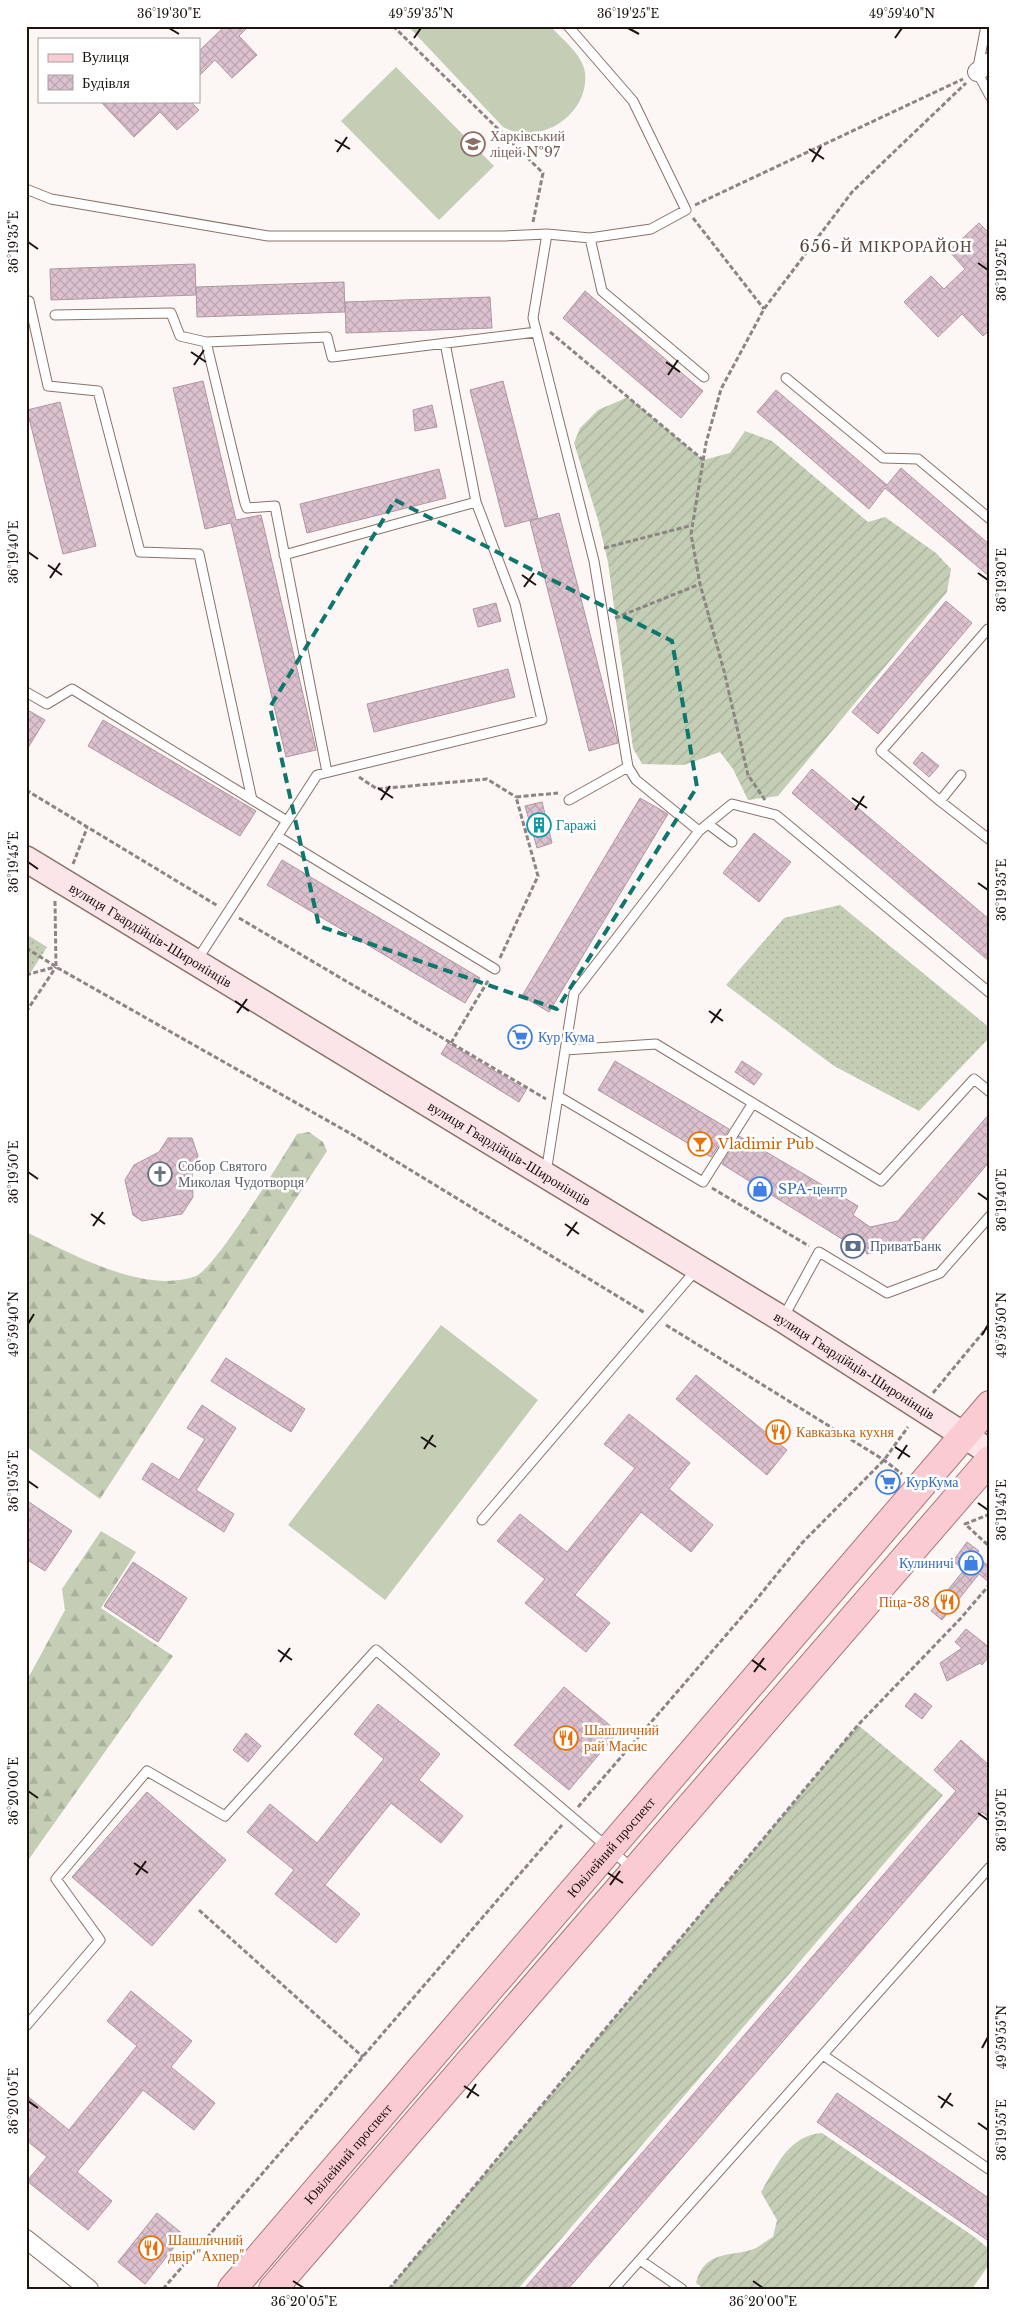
<svg xmlns="http://www.w3.org/2000/svg" width="1016" height="2315" font-family="'Libre Baskerville',serif">
<style>
.grass{fill:url(#grass-dots)}
.forest{fill:url(#forest-firs)}
.garden{fill:url(#garden-furrows)}
.pitch{fill:#c3ceb5}
.building{fill:url(#building-cross-hatch);stroke:#b096a3}
.lines{fill:none;stroke-linecap:round;stroke-linejoin:round}
.service-casing{stroke:#8a7267;stroke-width:11}
.minor-casing{stroke:#8a7267;stroke-width:20}
.secondary-casing{stroke:#8a7267;stroke-width:28}
.primary-casing{stroke:#aa757b;stroke-width:30}
.path{stroke:#8c8582;stroke-width:3;stroke-dasharray:5 2.5;stroke-linecap:butt}
.service{stroke:#fff;stroke-width:9}
.minor{stroke:#fff;stroke-width:18}
.secondary{stroke:#fce5e8;stroke-width:25}
.primary{stroke:#facbd2;stroke-width:28}
.marked{fill:none;stroke:#0f766e;stroke-width:4;stroke-dasharray:10 6;stroke-linejoin:round}
.ticks{fill:none;stroke:#1d1410;stroke-width:2}
.labels{text-anchor:middle;dominant-baseline:central;stroke-width:5;stroke-linejoin:round;paint-order:stroke}
.education-label{font-size:14px;fill:#785e54;stroke:#fff;text-anchor:start}
.culture-label{font-size:14px;fill:#0d838f;stroke:#fff;text-anchor:start}
.street-label{font-size:14px;fill:#1d1410;stroke:#fff}
.shop-label{font-size:14px;fill:#366cbe;stroke:#fff;text-anchor:start}
.food-label{font-size:14px;fill:#c56008;stroke:#fff;text-anchor:start}
.worship-label{font-size:14px;fill:#5b616d;stroke:#fff;text-anchor:start}
.service-label{font-size:14px;fill:#4e5e75;stroke:#fff;text-anchor:start}
.quarter-label{font-size:16px;letter-spacing:1px;fill:#594338;stroke:#fff}
.neatline{fill:none;stroke:#1d1410;stroke-width:2}
.ticks-label{font-size:12px;text-anchor:middle;fill:#1d1410}
</style>
<defs>
<pattern id="grass-dots" width="8" height="8" patternUnits="userSpaceOnUse" patternTransform="scale(1.25)"><rect width="8" height="8" fill="#c3ceb5"/><path d="M2 2h.1M6 6h.1" fill="none" stroke="#a7b09b" stroke-width="1.8" stroke-linecap="round"/></pattern>
<pattern id="forest-firs" width="22" height="20" patternUnits="userSpaceOnUse" patternTransform="scale(1.25)"><rect width="22" height="20" fill="#c3ceb5"/><path d="M5 1l3.5 6h-7zM16 11l3.5 6h-7z" fill="#a7b09b"/></pattern>
<pattern id="garden-furrows" width="10" height="10" patternUnits="userSpaceOnUse" patternTransform="scale(1.25)"><rect width="10" height="10" fill="#c3ceb5"/><path d="M-1 1l2-2M0 10L10 0M9 11l2-2" fill="none" stroke="#a7b09b"/></pattern>
<pattern id="building-cross-hatch" width="8" height="8" patternUnits="userSpaceOnUse" patternTransform="scale(1.25)"><rect width="8" height="8" fill="#dcc1ce"/><path d="M0 0l8 8M0 8l8-8" fill="none" stroke="#bca5b0"/></pattern>
</defs>
<rect width="100%" height="100%" fill="#fcf7f4"/>
<path class="grass" d="M 840,905 L 990,1028 L 990,1037 L 919,1111 L 834,1066 L 726,985 L 784,918 Z
M 26,934 L 47,947 L 26,980 Z"/>
<path class="forest" d="M 309,1132 L 323,1142 L 327,1151 L 100,1499 L 26,1446 L 26,1232 C 73,1254 144,1295 196,1276 C 216,1268 282,1158 297,1134 Z
M 101,1531 L 136,1552 L 101,1608 L 173,1656 L 26,1863 L 26,1682 L 65,1610 L 62,1589 Z"/>
<path class="garden" d="M 628,397 L 703,460 L 730,453 L 745,431 L 772,441 L 868,522 L 885,517 L 936,553 L 951,569 L 947,592 L 778,796 L 748,800 L 733,769 L 720,752 L 684,765 L 642,764 L 633,748 L 608,562 L 598,520 L 574,443 L 580,428 L 598,410 Z
M 858,1725 L 943,1795 L 518,2289 L 389,2289 Z
M 822,2133 L 973,2236 L 988,2248 L 990,2263 L 972,2289 L 704,2289 L 696,2283 C 705,2248 732,2258 756,2248 C 762,2245 767,2240 773,2237 L 777,2220 L 761,2192 C 776,2167 789,2135 822,2133 Z"/>
<path class="pitch" d="M 408,26 L 550,26 C 562,39 582,54 585,72 C 589,108 555,136 521,133 C 515,133 508,129 503,127 Z
M 396,67 L 494,166 L 439,220 L 341,121 Z
M 441,1325 L 538,1400 L 385,1600 L 288,1525 Z"/>
<path class="building" d="M 225,26 L 249,26 L 239,36 L 257,55 L 232,78 L 215,60 L 199,76 L 199,51 Z
M 100,101 L 190,101 L 199,110 L 177,130 L 160,112 L 134,137 Z
M 979,223 L 990,234 L 990,330 L 983,336 L 962,314 L 938,337 L 904,302 L 931,276 L 944,289 L 965,269 L 949,251 Z
M 195,264 L 196,295 L 51,300 L 50,269 Z
M 344,282 L 345,312 L 197,317 L 196,287 Z
M 585,291 L 703,391 L 681,418 L 563,318 Z
M 490,297 L 492,328 L 346,333 L 345,302 Z
M 203,381 L 236,520 L 261,515 L 316,750 L 286,757 L 231,523 L 205,529 L 173,388 Z
M 503,381 L 538,518 L 505,527 L 470,390 Z
M 776,390 L 887,485 L 901,468 L 990,545 L 990,577 L 885,488 L 869,509 L 757,412 Z
M 60,402 L 96,546 L 63,554 L 27,410 Z
M 432,405 L 437,427 L 415,431 L 413,410 Z
M 439,469 L 446,498 L 307,533 L 300,504 Z
M 559,513 L 618,743 L 589,751 L 530,521 Z
M 946,601 L 972,623 L 878,734 L 852,712 Z
M 496,603 L 501,621 L 478,627 L 473,609 Z
M 508,669 L 515,697 L 374,732 L 367,704 Z
M 26,709 L 45,720 L 26,751 Z
M 103,720 L 256,811 L 240,836 L 88,746 Z
M 922,752 L 939,766 L 929,777 L 913,763 Z
M 812,769 L 990,920 L 990,962 L 792,793 Z
M 640,798 L 668,814 L 549,1012 L 522,996 Z
M 542,802 L 552,843 L 537,848 L 525,806 Z
M 754,833 L 791,862 L 759,902 L 723,873 Z
M 282,860 L 480,978 L 465,1003 L 267,885 Z
M 448,1043 L 526,1090 L 519,1102 L 441,1054 Z
M 615,1061 L 729,1129 L 711,1157 L 598,1090 Z
M 742,1061 L 762,1074 L 754,1085 L 735,1072 Z
M 990,1113 L 990,1161 L 922,1241 L 916,1237 L 912,1244 L 867,1254 L 864,1247 L 858,1249 L 722,1164 L 739,1136 L 858,1206 L 853,1215 L 870,1227 L 898,1221 Z
M 168,1138 L 192,1138 L 198,1156 L 192,1169 L 193,1197 L 182,1214 L 142,1221 L 133,1215 L 125,1180 L 134,1165 L 159,1152 Z
M 226,1358 L 305,1409 L 291,1432 L 211,1381 Z
M 696,1375 L 787,1450 L 767,1475 L 676,1399 Z
M 202,1405 L 236,1428 L 196,1490 L 234,1514 L 224,1532 L 142,1479 L 152,1463 L 179,1480 L 205,1439 L 187,1428 Z
M 629,1414 L 690,1463 L 669,1489 L 713,1525 L 691,1552 L 641,1512 L 575,1595 L 610,1623 L 586,1652 L 525,1603 L 545,1579 L 497,1541 L 520,1514 L 567,1552 L 635,1468 L 604,1444 Z
M 26,1500 L 72,1531 L 45,1571 L 26,1559 Z
M 967,1542 L 979,1551 L 975,1555 L 990,1567 L 990,1583 L 979,1574 L 942,1620 L 931,1611 L 964,1570 L 953,1561 Z
M 133,1562 L 187,1598 L 158,1642 L 104,1606 Z
M 966,1629 L 990,1648 L 990,1655 L 982,1665 L 980,1663 L 947,1681 L 940,1663 L 962,1648 L 955,1642 Z
M 564,1687 L 618,1732 L 569,1790 L 514,1745 Z
M 915,1693 L 932,1706 L 922,1719 L 905,1706 Z
M 378,1704 L 440,1754 L 419,1780 L 463,1816 L 441,1843 L 391,1803 L 325,1885 L 360,1914 L 336,1943 L 275,1894 L 294,1870 L 247,1832 L 270,1804 L 317,1843 L 384,1759 L 354,1734 Z
M 246,1733 L 261,1746 L 248,1762 L 233,1750 Z
M 961,1740 L 990,1766 L 990,1819 L 982,1812 L 568,2289 L 524,2289 L 956,1791 L 934,1770 Z
M 147,1792 L 226,1860 L 152,1946 L 72,1877 Z
M 131,1991 L 192,2041 L 171,2067 L 215,2103 L 194,2130 L 143,2090 L 77,2172 L 112,2201 L 88,2230 L 27,2181 L 47,2157 L 26,2140 L 26,2095 L 69,2130 L 137,2046 L 107,2021 Z
M 837,2093 L 990,2199 L 990,2242 L 817,2122 Z
M 157,2213 L 184,2235 L 145,2284 L 118,2262 Z"/>
<g class="lines">
<g class="service-casing">
<path id="service" d="M 986,26 L 977,72 L 990,96
M 26,189 L 51,199 L 268,236 L 504,236 L 547,234 L 590,238 L 651,229 L 686,210 L 633,101 L 568,26
M 590,238 L 602,291 L 704,377
M 29,301 L 48,386 L 98,391 L 140,552 L 199,554 L 252,800
M 55,315 L 171,313 L 180,336 L 206,342 L 327,337 L 332,357 L 536,332
M 206,342 L 245,503 L 247,508 L 275,506 L 327,772
M 786,378 L 883,458 L 918,459 L 990,519
M 284,555 L 476,502
M 988,629 L 881,751 L 940,801 L 990,840
M 26,692 L 47,704 L 72,689 L 287,821
M 569,800 L 628,767
M 940,801 L 961,775
M 708,824 L 732,842
M 699,831 L 732,804 L 776,815 L 990,993
M 277,836 L 495,969
M 197,960 L 317,775 L 542,720 L 515,604 L 476,502 L 445,343
M 565,1050 L 656,1044 L 881,1181 L 974,1079 L 990,1092
M 558,1096 L 703,1182 L 753,1103
M 546,1173 L 574,993 L 699,831 L 636,780 L 628,767 L 594,561 L 533,318 L 547,234
M 783,1318 L 819,1252 L 887,1293 L 940,1273 L 990,1216
M 482,1520 L 696,1270
M 26,2026 L 100,1940 L 56,1879 L 147,1771 L 225,1816 L 376,1650 L 633,1869
M 823,2055 L 990,2170
M 640,2260 L 682,2289
M 614,2289 L 990,1867"/>
</g>
<g class="minor-casing">
<path id="minor" d="M 977,72 L 990,62
M 26,2239 L 89,2289"/>
</g>
<g class="secondary-casing">
<g id="secondary">
<path id="s1" d="M 26,859 L 782,1319 L 990,1452"/>
</g>
</g>
<g class="primary-casing">
<g id="primary">
<path id="s2" d="M 232,2289 L 990,1405"/>
<path d="M 273,2289 L 990,1460"/>
</g>
</g>
<path class="path" d="M 393,26 L 543,173 L 533,222
M 695,205 L 963,79
M 693,218 L 764,309
M 550,332 L 702,459
M 604,548 L 693,525
M 615,618 L 700,584
M 359,777 L 377,789 L 487,779 L 516,797
M 26,790 L 218,906
M 765,800 L 748,775 L 724,671 L 700,584 L 691,534 L 706,443 L 721,389 L 764,309 L 852,192 L 966,83
M 73,864 L 87,828
M 55,901 L 56,967 L 353,1135 L 645,1313
M 239,918 L 546,1099
M 26,948 L 55,966
M 500,958 L 538,876 L 516,797 L 558,793
M 26,975 L 55,967
M 26,1012 L 56,967
M 451,1043 L 489,979
M 712,1188 L 809,1246
M 666,1325 L 884,1460 L 902,1474
M 933,1393 L 990,1324
M 990,1514 L 965,1524 L 990,1547
M 578,1807 L 752,1605 L 802,1543 L 884,1460 L 908,1427
M 199,1910 L 363,2057
M 163,2289 L 562,1825
M 389,2289 L 858,1725 L 961,1618 L 990,1584"/>
<use href="#service" class="service"/>
<use href="#minor" class="minor"/>
<use href="#secondary" class="secondary"/>
<use href="#primary" class="primary"/>
</g>
<path class="marked" d="M 395,500 L 672,641 L 697,787 L 557,1009 L 319,926 L 270,707 Z"/>
<path class="ticks" d="M 169,28 L 179,34M 628,28 L 639,34M 414,38 L 421,28M 895,38 L 902,28M 335,140 L 350,149M 809,149 L 824,159M 337,152 L 347,137M 812,162 L 821,147M 28,242 L 38,249M 978,263 L 988,270M 191,352 L 206,362M 666,362 L 680,372M 194,365 L 204,350M 668,375 L 678,360M 28,552 L 38,559M 48,565 L 62,575M 978,573 L 988,580M 522,575 L 536,585M 50,578 L 60,563M 524,587 L 534,573M 378,788 L 393,798M 852,798 L 867,808M 381,800 L 390,786M 855,810 L 864,796M 28,862 L 38,869M 978,883 L 988,890M 235,1001 L 249,1011M 709,1011 L 723,1021M 237,1013 L 247,999M 711,1023 L 721,1009M 28,1172 L 38,1179M 978,1193 L 988,1200M 91,1214 L 105,1224M 565,1224 L 579,1234M 93,1226 L 103,1212M 567,1236 L 577,1222M 28,1324 L 34,1314M 982,1335 L 988,1325M 421,1437 L 436,1447M 895,1447 L 910,1457M 424,1449 L 433,1435M 898,1459 L 907,1445M 28,1481 L 38,1488M 978,1503 L 988,1510M 278,1650 L 292,1660M 752,1660 L 766,1670M 280,1662 L 290,1648M 754,1672 L 764,1658M 28,1791 L 38,1798M 978,1813 L 988,1820M 134,1863 L 148,1873M 608,1873 L 623,1883M 136,1875 L 146,1861M 610,1885 L 620,1871M 982,2048 L 988,2037M 464,2086 L 479,2096M 938,2096 L 953,2106M 467,2098 L 476,2084M 28,2101 L 38,2108M 941,2108 L 951,2093M 978,2123 L 988,2130M 293,2281 L 304,2288M 753,2281 L 763,2288"/>
<defs>
<g id="school-ring" transform="scale(1.25)"><circle r="9.5" fill="#fff" stroke="#8d6e63" stroke-width="1.5"/><path d="M0-5L7-2L0 1L-7-2ZM-4 1L0 2.5L4 1V4Q0 6-4 4Z" fill="#8d6e63"/></g>
<g id="building-ring" transform="scale(1.25)"><circle r="9.5" fill="#fff" stroke="#0f9aa8" stroke-width="1.5"/><path d="M-4-6H4V6H1V3H-1V6H-4ZM-2.5-4.3h1.7v1.8h-1.7ZM.8-4.3h1.7v1.8H.8ZM-2.5-1h1.7V.8h-1.7ZM.8-1h1.7V.8H.8Z" fill="#0f9aa8"/></g>
<g id="supermarket-ring" transform="scale(1.25)"><circle r="9.5" fill="#fff" stroke="#3f7fe0" stroke-width="1.5"/><path d="M-6-5.5h2.5l.6 2H6L4.5 2H-2.5L-4.4-4H-6ZM-1.5 3.2a1.3 1.3 0 1 0 .1 0ZM3 3.2a1.3 1.3 0 1 0 .1 0Z" fill="#3f7fe0"/></g>
<g id="bar-ring" transform="scale(1.25)"><circle r="9.5" fill="#fff" stroke="#e8710a" stroke-width="1.5"/><path d="M-6-5H6L.8 .8V4.5H3.5V6h-7V4.5H-.8V.8Z" fill="#e8710a"/></g>
<g id="church-ring" transform="scale(1.25)"><circle r="9.5" fill="#fff" stroke="#6b7280" stroke-width="1.5"/><path d="M-1.2-6h2.4v3.5h3.3v2.4h-3.3V6h-2.4V-.1h-3.3v-2.4h3.3Z" fill="#6b7280"/></g>
<g id="shop-ring" transform="scale(1.25)"><circle r="9.5" fill="#fff" stroke="#3f7fe0" stroke-width="1.5"/><path d="M-5-2.5h2.3a2.7 3.5 0 0 1 5.4 0H5L5.5 6h-11ZM-1.5-2.5h3a1.5 2.3 0 0 0-3 0Z" fill="#3f7fe0"/></g>
<g id="bank-ring" transform="scale(1.25)"><circle r="9.5" fill="#fff" stroke="#5c6f8a" stroke-width="1.5"/><path d="M-6-4H6V4H-6ZM0-2.3a2.3 2.3 0 1 0 0 4.6a2.3 2.3 0 1 0 0-4.6Z" fill="#5c6f8a"/></g>
<g id="restaurant-ring" transform="scale(1.25)"><circle r="9.5" fill="#fff" stroke="#e8710a" stroke-width="1.5"/><path d="M-5-6h1v4h1v-4h1v4h1v-4h1v5L-1.5 .5V6h-2V.5L-5-1ZM5-6V6H3V1.5H1.5Q1.5-4 5-6Z" fill="#e8710a"/></g>
</defs>
<g fill-rule="evenodd">
<use href="#school-ring" x="473" y="144"/>
<use href="#building-ring" x="539" y="825"/>
<use href="#supermarket-ring" x="520" y="1037"/>
<use href="#bar-ring" x="700" y="1144"/>
<use href="#church-ring" x="160" y="1174"/>
<use href="#shop-ring" x="760" y="1189"/>
<use href="#bank-ring" x="853" y="1246"/>
<use href="#restaurant-ring" x="778" y="1432"/>
<use href="#supermarket-ring" x="888" y="1482"/>
<use href="#shop-ring" x="971" y="1563"/>
<use href="#restaurant-ring" x="947" y="1602"/>
<use href="#restaurant-ring" x="566" y="1738"/>
<use href="#restaurant-ring" x="151" y="2248"/>
</g>
<g class="labels">
<g class="education-label">
<text x="490" y="136">Харківський<tspan x="490" dy="16">ліцей №97</tspan></text>
</g>
<g class="culture-label">
<text x="556" y="825">Гаражі</text>
</g>
<g class="street-label">
<text stroke="none"><textPath href="#s1" startOffset="146">вулиця Гвардійців-Широнінців</textPath></text>
<text stroke="none"><textPath href="#s1" startOffset="566">вулиця Гвардійців-Широнінців</textPath></text>
<text stroke="none"><textPath href="#s1" startOffset="971">вулиця Гвардійців-Широнінців</textPath></text>
<text stroke="none"><textPath href="#s2" startOffset="582">Ювілейний проспект</textPath></text>
<text stroke="none"><textPath href="#s2" startOffset="178">Ювілейний проспект</textPath></text>
</g>
<g class="shop-label">
<text x="538" y="1037">Кур Кума</text>
<text x="778" y="1189">SPA-центр</text>
<text x="906" y="1482">КурКума</text>
<text x="954" y="1563" text-anchor="end">Кулиничі</text>
</g>
<g class="food-label">
<text x="718" y="1144">Vladimir Pub</text>
<text x="796" y="1432">Кавказька кухня</text>
<text x="930" y="1602" text-anchor="end">Піца-38</text>
<text x="584" y="1730">Шашличний<tspan x="584" dy="16">рай Масис</tspan></text>
<text x="168" y="2240">Шашличний<tspan x="168" dy="16">двір "Ахпер"</tspan></text>
</g>
<g class="worship-label">
<text x="178" y="1166">Собор Святого<tspan x="178" dy="16">Миколая Чудотворця</tspan></text>
</g>
<g class="service-label">
<text x="870" y="1246">ПриватБанк</text>
</g>
<g class="quarter-label">
<text x="886" y="246">656-Й МІКРОРАЙОН</text>
</g>
</g>
<rect width="1016" height="2315" fill="none" stroke="#ffffff" stroke-width="55"/>
<rect x="38" y="38" width="162" height="65" fill="#ffffff" stroke="#a5a19f"/>
<rect x="48" y="54" width="25" height="8" fill="#facbd2" stroke="#a5a19f"/>
<text x="82" y="62" font-size="15" fill="#1d1410">Вулиця</text>
<rect x="48" y="75" width="25" height="15" fill="url(#building-cross-hatch)" stroke="#a5a19f"/>
<text x="82" y="88" font-size="15" fill="#1d1410">Будівля</text>
<rect x="28" y="28" width="960" height="2260" class="neatline"/>
<g class="ticks-label">
<text x="169" y="18">36°19'30"E</text>
<text x="421" y="18">49°59'35"N</text>
<text x="628" y="18">36°19'25"E</text>
<text x="902" y="18">49°59'40"N</text>
<text transform="translate(14 242) rotate(-90)" y="4">36°19'35"E</text>
<text transform="translate(1002 270) rotate(-90)" y="4">36°19'25"E</text>
<text transform="translate(14 552) rotate(-90)" y="4">36°19'40"E</text>
<text transform="translate(1002 580) rotate(-90)" y="4">36°19'30"E</text>
<text transform="translate(14 862) rotate(-90)" y="4">36°19'45"E</text>
<text transform="translate(1002 890) rotate(-90)" y="4">36°19'35"E</text>
<text transform="translate(14 1172) rotate(-90)" y="4">36°19'50"E</text>
<text transform="translate(1002 1200) rotate(-90)" y="4">36°19'40"E</text>
<text transform="translate(14 1324) rotate(-90)" y="4">49°59'40"N</text>
<text transform="translate(1002 1325) rotate(-90)" y="4">49°59'50"N</text>
<text transform="translate(14 1481) rotate(-90)" y="4">36°19'55"E</text>
<text transform="translate(1002 1510) rotate(-90)" y="4">36°19'45"E</text>
<text transform="translate(14 1791) rotate(-90)" y="4">36°20'00"E</text>
<text transform="translate(1002 1820) rotate(-90)" y="4">36°19'50"E</text>
<text transform="translate(1002 2037) rotate(-90)" y="4">49°59'55"N</text>
<text transform="translate(14 2101) rotate(-90)" y="4">36°20'05"E</text>
<text transform="translate(1002 2130) rotate(-90)" y="4">36°19'55"E</text>
<text x="304" y="2306">36°20'05"E</text>
<text x="763" y="2306">36°20'00"E</text>
</g>
</svg>
